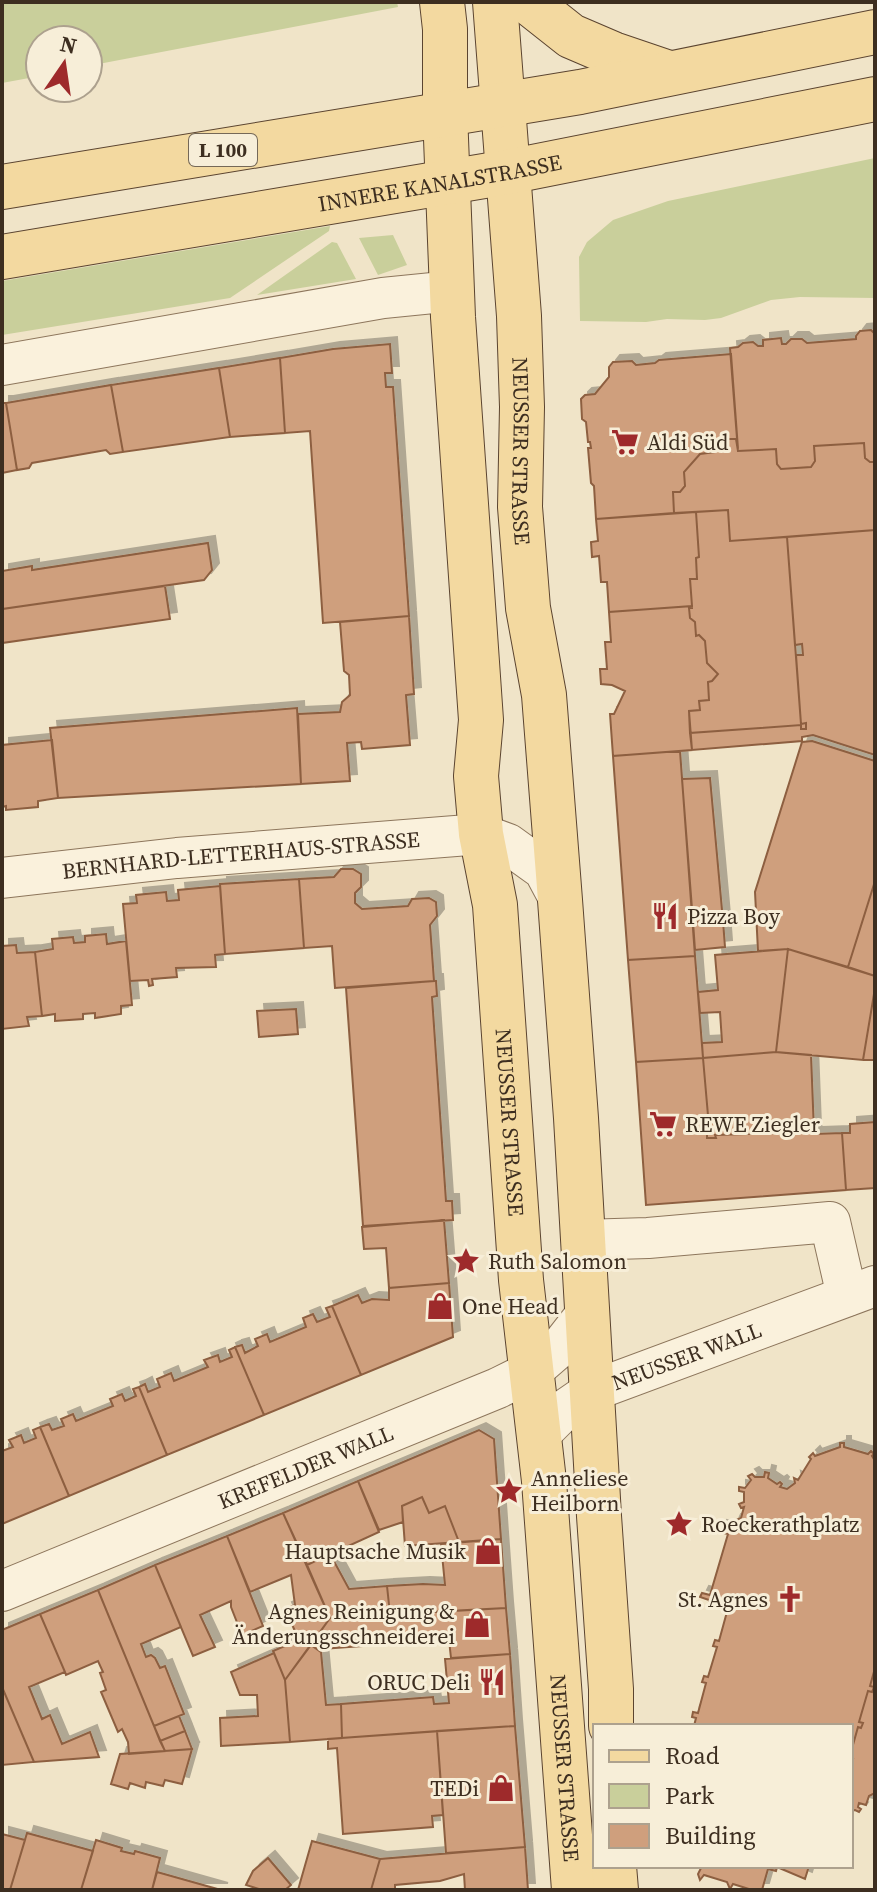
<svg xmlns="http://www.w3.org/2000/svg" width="877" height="1892" font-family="'Source Serif 4',serif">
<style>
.green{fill:#c9cf9b}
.building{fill:#cf9f7d;stroke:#8d5f41;stroke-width:2;filter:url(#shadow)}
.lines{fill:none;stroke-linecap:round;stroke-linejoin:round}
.minor-casing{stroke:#8d765c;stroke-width:42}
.major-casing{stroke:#5b4430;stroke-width:46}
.minor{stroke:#faf1dc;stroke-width:40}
.major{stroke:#f3d9a0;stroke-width:44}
.labels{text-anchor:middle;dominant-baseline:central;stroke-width:6;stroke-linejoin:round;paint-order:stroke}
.shield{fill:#f7eed8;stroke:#756857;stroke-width:2}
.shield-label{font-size:20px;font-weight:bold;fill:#3d2e20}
.street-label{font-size:22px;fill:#3d2e20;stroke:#f7eed8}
.poi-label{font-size:22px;fill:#3d2e20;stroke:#f7eed8;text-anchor:start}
</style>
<defs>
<filter id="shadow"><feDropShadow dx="7" dy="-7" stdDeviation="0" flood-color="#0004"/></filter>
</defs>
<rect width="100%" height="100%" fill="#f0e4c8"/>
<path class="green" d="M 2,2 L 397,2 L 398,7 L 88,66 L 88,40 L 40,40 L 40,76 L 2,83 Z
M 875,158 L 875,298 L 800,297 L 771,300 L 721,318 L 705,320 L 667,319 L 646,322 L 580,321 L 579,257 L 587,242 L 613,220 L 668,201 Z
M 330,226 L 329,231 L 230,298 L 2,335 L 2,281 Z
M 393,235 L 407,265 L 378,275 L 359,238 Z
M 332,242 L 337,243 L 356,279 L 257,295 Z"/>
<path class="building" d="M 871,330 L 875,334 L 875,462 L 870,462 L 865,458 L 864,443 L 814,446 L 815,461 L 811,467 L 781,469 L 777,464 L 776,449 L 738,451 L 730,348 L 738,347 L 743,343 L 753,342 L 758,346 L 763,346 L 763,340 L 781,338 L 782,344 L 786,344 L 791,339 L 802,339 L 807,343 L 856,339 L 856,336 L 860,331 Z
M 390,344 L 392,373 L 385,373 L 386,387 L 393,387 L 409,616 L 323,623 L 310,431 L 285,433 L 280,358 L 333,349 Z
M 731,354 L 738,449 L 736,439 L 720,439 L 720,447 L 715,452 L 700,454 L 684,472 L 685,486 L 680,492 L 673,492 L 674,513 L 596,519 L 594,486 L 591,483 L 588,448 L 591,448 L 590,442 L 588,442 L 586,422 L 582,419 L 581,399 L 585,395 L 595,394 L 609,377 L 609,367 L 613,362 L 632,361 L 636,365 L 655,363 L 659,360 Z
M 280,358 L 285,433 L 230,437 L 219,368 Z
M 219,368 L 230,437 L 123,452 L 111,385 Z
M 111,385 L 123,452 L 110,454 L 106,450 L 32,463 L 29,468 L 17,470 L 6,403 Z
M 2,403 L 6,403 L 17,470 L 2,473 Z
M 720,439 L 736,439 L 738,451 L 776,449 L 777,464 L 781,469 L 811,467 L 815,461 L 814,446 L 864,443 L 865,458 L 870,462 L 875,462 L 875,530 L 730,541 L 728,510 L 674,513 L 673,492 L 680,492 L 685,486 L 684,472 L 700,454 L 715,452 L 720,447 Z
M 728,510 L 730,541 L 787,537 L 801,724 L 806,723 L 806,729 L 801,729 L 801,725 L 690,733 L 689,711 L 700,710 L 699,701 L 709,700 L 708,682 L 712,681 L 718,674 L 707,663 L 705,641 L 699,635 L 696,636 L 695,622 L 690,618 L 689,608 L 692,608 L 692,606 L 690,579 L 697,579 L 696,558 L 699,557 L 696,512 Z
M 696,512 L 699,557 L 696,558 L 697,579 L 690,579 L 692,606 L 609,612 L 607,582 L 601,582 L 599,556 L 592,557 L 591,542 L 598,541 L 596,519 Z
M 875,530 L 875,755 L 813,735 L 802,737 L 802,741 L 692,750 L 690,733 L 801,725 L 801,729 L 806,729 L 806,723 L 801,724 L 796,655 L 803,655 L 802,644 L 795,645 L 787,537 Z
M 208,543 L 212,570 L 204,580 L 2,609 L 2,571 L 32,566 L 32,570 Z
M 165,586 L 170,619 L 2,643 L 2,609 Z
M 692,606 L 692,608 L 689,608 L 690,618 L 695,622 L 696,636 L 699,635 L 705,641 L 707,663 L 718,674 L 712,681 L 708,682 L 709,700 L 699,701 L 700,710 L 689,711 L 692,750 L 613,756 L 610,714 L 614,714 L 625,691 L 612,685 L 601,684 L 600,669 L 607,669 L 605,642 L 611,642 L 609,612 Z
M 409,616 L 414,694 L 406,695 L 410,745 L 362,749 L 361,742 L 347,743 L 350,781 L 301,784 L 298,714 L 340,712 L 342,702 L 350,695 L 349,675 L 344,671 L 340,622 Z
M 297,708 L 301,784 L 58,798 L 50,728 Z
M 52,740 L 58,798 L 38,801 L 38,807 L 6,810 L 6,806 L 2,807 L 2,745 Z
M 812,741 L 875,761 L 875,881 L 848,967 L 788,949 L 758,951 L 755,892 L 802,742 Z
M 680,751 L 695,956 L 628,960 L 613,756 Z
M 710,778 L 723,921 L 693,922 L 682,779 Z
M 341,869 L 353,869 L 361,874 L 361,887 L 355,893 L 355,903 L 362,909 L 408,906 L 412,899 L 429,898 L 436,902 L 437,916 L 430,925 L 434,981 L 335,988 L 332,946 L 304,948 L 299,879 L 334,877 Z
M 299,879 L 304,948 L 225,954 L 220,884 Z
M 875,881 L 875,976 L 848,967 Z
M 220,886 L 225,954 L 215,955 L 216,967 L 176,968 L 177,977 L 152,979 L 153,985 L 149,986 L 148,980 L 130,981 L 123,904 L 137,903 L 136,895 L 166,892 L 167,901 L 179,900 L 178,890 Z
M 723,921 L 725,947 L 695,950 L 693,922 Z
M 106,934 L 107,944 L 126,941 L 132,1005 L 121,1006 L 121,1014 L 95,1018 L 95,1013 L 83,1014 L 83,1019 L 55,1021 L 55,1014 L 42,1016 L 35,952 L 53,949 L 52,939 L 73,937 L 74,943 L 85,942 L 85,936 Z
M 16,945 L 17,953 L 35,952 L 42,1016 L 27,1017 L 29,1026 L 2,1029 L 2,946 Z
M 788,949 L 776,1052 L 703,1058 L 702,1043 L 722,1042 L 720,1012 L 700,1013 L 698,992 L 718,990 L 715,955 Z
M 788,949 L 875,976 L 875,988 L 863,1060 L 776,1052 Z
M 695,956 L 703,1058 L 636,1062 L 628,960 Z
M 434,981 L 436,981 L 437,996 L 432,997 L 446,1201 L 452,1201 L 453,1220 L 363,1226 L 346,988 Z
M 875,988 L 875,1060 L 863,1060 Z
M 296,1009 L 298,1034 L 259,1037 L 257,1011 Z
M 776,1052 L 811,1055 L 814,1132 L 715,1135 L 716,1138 L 707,1138 L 707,1128 L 709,1127 L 703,1058 Z
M 703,1058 L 709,1127 L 707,1128 L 707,1138 L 716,1138 L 715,1135 L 814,1132 L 815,1134 L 842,1133 L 846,1190 L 646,1205 L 636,1062 Z
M 875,1122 L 875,1188 L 846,1190 L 842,1133 L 850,1133 L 850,1124 Z
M 444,1220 L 449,1283 L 389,1288 L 386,1248 L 364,1249 L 362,1227 Z
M 449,1283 L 453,1337 L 361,1375 L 332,1306 L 358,1295 L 362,1303 L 372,1299 L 389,1300 L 389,1288 Z
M 332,1306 L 361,1375 L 264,1415 L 235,1347 L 242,1345 L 245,1353 L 258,1346 L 255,1339 L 267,1334 L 270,1342 L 306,1327 L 303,1318 L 313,1314 L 317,1322 L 330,1317 L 326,1308 Z
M 235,1347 L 264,1415 L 167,1455 L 139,1387 L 145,1384 L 148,1392 L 160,1387 L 157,1379 L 171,1373 L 174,1381 L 208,1367 L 204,1360 L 218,1355 L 220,1362 L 232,1357 L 229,1350 Z
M 139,1387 L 167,1455 L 69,1496 L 40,1427 L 49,1424 L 52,1430 L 64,1426 L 61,1419 L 73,1414 L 76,1421 L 113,1406 L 110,1399 L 122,1394 L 125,1401 L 136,1396 L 133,1389 Z
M 40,1427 L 69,1496 L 2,1524 L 2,1451 L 13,1447 L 9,1440 L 21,1435 L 24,1443 L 36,1438 L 33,1430 Z
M 479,1430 L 494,1439 L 501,1539 L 459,1542 L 445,1506 L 429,1513 L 422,1497 L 402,1506 L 403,1522 L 379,1530 L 358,1481 Z
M 840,1443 L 844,1443 L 844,1447 L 868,1454 L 871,1451 L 874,1454 L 872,1456 L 875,1461 L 875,1668 L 870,1686 L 874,1687 L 872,1692 L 868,1691 L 859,1722 L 863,1723 L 861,1728 L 858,1727 L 851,1752 L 851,1726 L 694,1726 L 696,1718 L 692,1717 L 693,1712 L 698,1713 L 706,1683 L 702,1682 L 704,1676 L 708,1677 L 717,1647 L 713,1646 L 715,1640 L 719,1641 L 728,1608 L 709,1603 L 709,1600 L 700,1597 L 702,1593 L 710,1595 L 728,1534 L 719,1532 L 720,1527 L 730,1530 L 734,1521 L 741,1518 L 744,1507 L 741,1508 L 739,1504 L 744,1502 L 744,1492 L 739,1491 L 739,1487 L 745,1488 L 751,1480 L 748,1476 L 752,1474 L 755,1477 L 764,1477 L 765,1472 L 769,1473 L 768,1478 L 777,1484 L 780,1482 L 782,1484 L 780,1487 L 787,1489 L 795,1483 L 794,1478 L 798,1480 L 811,1459 L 809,1457 L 813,1453 L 815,1456 L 840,1447 Z
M 358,1481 L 379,1532 L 307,1565 L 283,1513 Z
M 422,1497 L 429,1513 L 445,1506 L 459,1542 L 405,1546 L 402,1506 Z
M 283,1513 L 330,1618 L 285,1680 L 273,1651 L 299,1640 L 285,1609 L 295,1605 L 291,1575 L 250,1592 L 227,1536 Z
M 227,1536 L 263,1626 L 242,1635 L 231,1607 L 231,1601 L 200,1615 L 215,1647 L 193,1656 L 155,1565 Z
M 501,1539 L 506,1608 L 390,1614 L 387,1586 L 423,1584 L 445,1585 L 441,1544 Z
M 330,1554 L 349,1589 L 387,1586 L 390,1614 L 330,1618 L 307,1565 Z
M 155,1565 L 181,1627 L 141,1644 L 146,1657 L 151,1655 L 155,1658 L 160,1668 L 165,1666 L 184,1714 L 154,1726 L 98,1590 Z
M 98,1590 L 154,1726 L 165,1751 L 129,1754 L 128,1742 L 122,1729 L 118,1732 L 101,1692 L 106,1690 L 100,1673 L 103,1672 L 98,1661 L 66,1675 L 65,1672 L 40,1614 Z
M 506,1608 L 510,1654 L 451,1658 L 449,1640 L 442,1635 L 432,1636 L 432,1641 L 321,1649 L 321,1652 L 311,1645 L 330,1618 Z
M 40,1614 L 65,1672 L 29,1687 L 42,1719 L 50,1715 L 62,1744 L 90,1732 L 99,1757 L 34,1762 L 2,1687 L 2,1630 Z
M 311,1645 L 321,1652 L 326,1705 L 341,1704 L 342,1738 L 290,1742 L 285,1680 Z
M 274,1653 L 285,1680 L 290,1742 L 221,1746 L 220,1718 L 258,1716 L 257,1695 L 240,1695 L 231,1672 Z
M 510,1654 L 515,1726 L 342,1738 L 341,1704 L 433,1697 L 434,1704 L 449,1703 L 445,1659 Z
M 875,1668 L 875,1793 L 869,1796 L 866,1805 L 859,1803 L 858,1807 L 861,1809 L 859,1812 L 855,1810 L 851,1811 L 851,1763 L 853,1759 L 851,1758 L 851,1752 L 858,1727 L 861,1728 L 863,1723 L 859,1722 L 868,1691 L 872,1692 L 874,1687 L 870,1686 Z
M 2,1687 L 34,1762 L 2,1765 Z
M 179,1716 L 185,1731 L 160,1741 L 154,1726 Z
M 515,1726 L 525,1847 L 446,1853 L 437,1731 Z
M 185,1731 L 192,1749 L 165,1751 L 160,1741 Z
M 437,1731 L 443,1815 L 432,1816 L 433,1827 L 343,1834 L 337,1748 L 328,1749 L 328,1739 Z
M 192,1749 L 182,1784 L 165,1780 L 163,1786 L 146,1782 L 145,1788 L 130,1783 L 128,1789 L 111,1784 L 120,1754 Z
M 27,1833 L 93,1851 L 81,1890 L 10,1890 Z
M 2,1834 L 25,1840 L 10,1890 L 2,1890 Z
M 96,1840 L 122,1848 L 121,1851 L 134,1854 L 135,1851 L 160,1858 L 152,1890 L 81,1890 Z
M 312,1841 L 380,1859 L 371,1890 L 298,1890 Z
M 525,1847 L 528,1890 L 465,1890 L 464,1874 L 440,1881 L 395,1885 L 395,1890 L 371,1890 L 380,1859 Z
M 268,1858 L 291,1885 L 285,1890 L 262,1890 L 246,1885 L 253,1871 Z
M 702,1866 L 809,1866 L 805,1879 L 777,1867 L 776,1871 L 768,1869 L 762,1890 L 752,1890 L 733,1884 L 730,1889 L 727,1882 L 704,1875 L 700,1880 L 698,1874 Z
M 157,1872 L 221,1890 L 152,1890 Z"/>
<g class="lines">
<g class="minor-casing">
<g id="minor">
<path d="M 2,365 L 383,298 L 453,291"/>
<path id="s1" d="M 2,878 L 177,858 L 481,834 L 508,844 L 544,870 L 560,900"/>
<path d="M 582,1240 L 648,1238 L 830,1222 L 847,1296"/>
<path id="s2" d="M 539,1435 L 563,1411 L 592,1391 L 875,1286"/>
<path id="s3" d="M 2,1591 L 498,1388 L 532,1371 L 562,1345 L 587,1313"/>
</g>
</g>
<g class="major-casing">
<g id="major">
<path id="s4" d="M 442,2 L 445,29 L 445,113 L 453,317 L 481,720 L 476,776 L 481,834 L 495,905 L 521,1280 L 544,1481 L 574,1890"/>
<path id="s5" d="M 495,2 L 519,316 L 522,407 L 520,507 L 528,608 L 544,695 L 560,900 L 576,1118 L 599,1516 L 611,1689 L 611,1726"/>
<path d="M 528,2 L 571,36 L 613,54 L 669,73"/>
<path d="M 2,187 L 580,92 L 875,32"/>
<path id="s6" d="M 2,257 L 508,172 L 875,99"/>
<path d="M 614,1866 L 616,1890"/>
</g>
</g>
<use href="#minor" class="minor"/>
<use href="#major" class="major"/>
</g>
<defs>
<g id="supermarket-bare" transform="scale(2.16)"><path d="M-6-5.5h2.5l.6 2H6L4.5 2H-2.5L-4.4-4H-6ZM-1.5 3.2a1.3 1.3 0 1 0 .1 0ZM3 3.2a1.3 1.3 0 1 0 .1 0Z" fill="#9e2a2b" stroke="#f7eed8" stroke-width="2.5" paint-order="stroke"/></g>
<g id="restaurant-bare" transform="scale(2.16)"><path d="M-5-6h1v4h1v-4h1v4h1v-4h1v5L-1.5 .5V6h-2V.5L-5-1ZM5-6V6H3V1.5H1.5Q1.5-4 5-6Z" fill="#9e2a2b" stroke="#f7eed8" stroke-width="2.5" paint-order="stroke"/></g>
<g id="sight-bare" transform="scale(2.16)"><path d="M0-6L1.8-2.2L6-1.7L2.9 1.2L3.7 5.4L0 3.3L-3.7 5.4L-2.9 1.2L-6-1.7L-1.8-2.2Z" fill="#9e2a2b" stroke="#f7eed8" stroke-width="2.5" paint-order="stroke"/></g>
<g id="shop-bare" transform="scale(2.16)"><path d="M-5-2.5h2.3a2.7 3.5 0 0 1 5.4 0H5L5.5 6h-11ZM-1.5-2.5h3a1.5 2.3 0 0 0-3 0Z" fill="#9e2a2b" stroke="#f7eed8" stroke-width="2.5" paint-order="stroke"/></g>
<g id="church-bare" transform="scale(2.16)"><path d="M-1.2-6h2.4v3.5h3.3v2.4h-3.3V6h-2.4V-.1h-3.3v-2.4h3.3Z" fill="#9e2a2b" stroke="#f7eed8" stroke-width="2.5" paint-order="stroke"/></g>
</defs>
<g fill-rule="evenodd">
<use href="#supermarket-bare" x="625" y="442"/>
<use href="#restaurant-bare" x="665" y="916"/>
<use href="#supermarket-bare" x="663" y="1124"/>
<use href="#sight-bare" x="466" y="1261"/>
<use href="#shop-bare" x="440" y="1306"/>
<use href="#sight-bare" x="509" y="1491"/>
<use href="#sight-bare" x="679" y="1524"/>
<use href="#shop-bare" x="488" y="1551"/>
<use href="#church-bare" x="790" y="1599"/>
<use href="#shop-bare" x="477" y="1624"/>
<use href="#restaurant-bare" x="492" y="1682"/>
<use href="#shop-bare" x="501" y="1788"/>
</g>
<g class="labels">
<rect class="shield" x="189" y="134" width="68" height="32" rx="6"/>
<g class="shield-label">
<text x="223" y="150">L 100</text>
</g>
<g class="street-label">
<text stroke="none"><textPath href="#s6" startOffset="444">INNERE KANALSTRASSE</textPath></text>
<text stroke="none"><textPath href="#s5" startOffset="450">NEUSSER STRASSE</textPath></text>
<text stroke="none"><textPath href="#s1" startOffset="240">BERNHARD-LETTERHAUS-STRASSE</textPath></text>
<text stroke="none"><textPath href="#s4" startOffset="1124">NEUSSER STRASSE</textPath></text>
<text stroke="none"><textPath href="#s2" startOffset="170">NEUSSER WALL</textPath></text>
<text stroke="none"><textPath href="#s3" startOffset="328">KREFELDER WALL</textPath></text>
<text stroke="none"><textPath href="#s4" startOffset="1772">NEUSSER STRASSE</textPath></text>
</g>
<g class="poi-label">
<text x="647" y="442">Aldi Süd</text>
<text x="687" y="916">Pizza Boy</text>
<text x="685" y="1124">REWE Ziegler</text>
<text x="488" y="1261">Ruth Salomon</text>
<text x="462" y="1306">One Head</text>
<text x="531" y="1478">Anneliese<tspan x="531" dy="25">Heilborn</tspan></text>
<text x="701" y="1524">Roeckerathplatz</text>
<text x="466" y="1551" text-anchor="end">Hauptsache Musik</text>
<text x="768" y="1599" text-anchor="end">St. Agnes</text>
<text x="455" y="1611" text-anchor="end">Agnes Reinigung &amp;<tspan x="455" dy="25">Änderungsschneiderei</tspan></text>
<text x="470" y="1682" text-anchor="end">ORUC Deli</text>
<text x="479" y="1788" text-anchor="end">TEDi</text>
</g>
</g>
<rect width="877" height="1892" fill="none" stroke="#3d2e20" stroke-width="8"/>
<rect x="593" y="1724" width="260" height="144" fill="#f7eed8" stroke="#ada18e" stroke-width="2"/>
<rect x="609" y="1750" width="40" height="12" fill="#f3d9a0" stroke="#ada18e" stroke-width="2"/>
<text x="665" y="1764" font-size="24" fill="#3d2e20">Road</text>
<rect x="609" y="1784" width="40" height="24" fill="#c9cf9b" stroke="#ada18e" stroke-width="2"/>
<text x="665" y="1804" font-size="24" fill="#3d2e20">Park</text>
<rect x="609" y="1824" width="40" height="24" fill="#cf9f7d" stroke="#ada18e" stroke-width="2"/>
<text x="665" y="1844" font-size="24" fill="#3d2e20">Building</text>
<g transform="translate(64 64) rotate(13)"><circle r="38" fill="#f7eed8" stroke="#ada18e" stroke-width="2"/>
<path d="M0-6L14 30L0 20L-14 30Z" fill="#9e2a2b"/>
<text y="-12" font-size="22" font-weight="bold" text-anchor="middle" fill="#3d2e20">N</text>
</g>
</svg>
